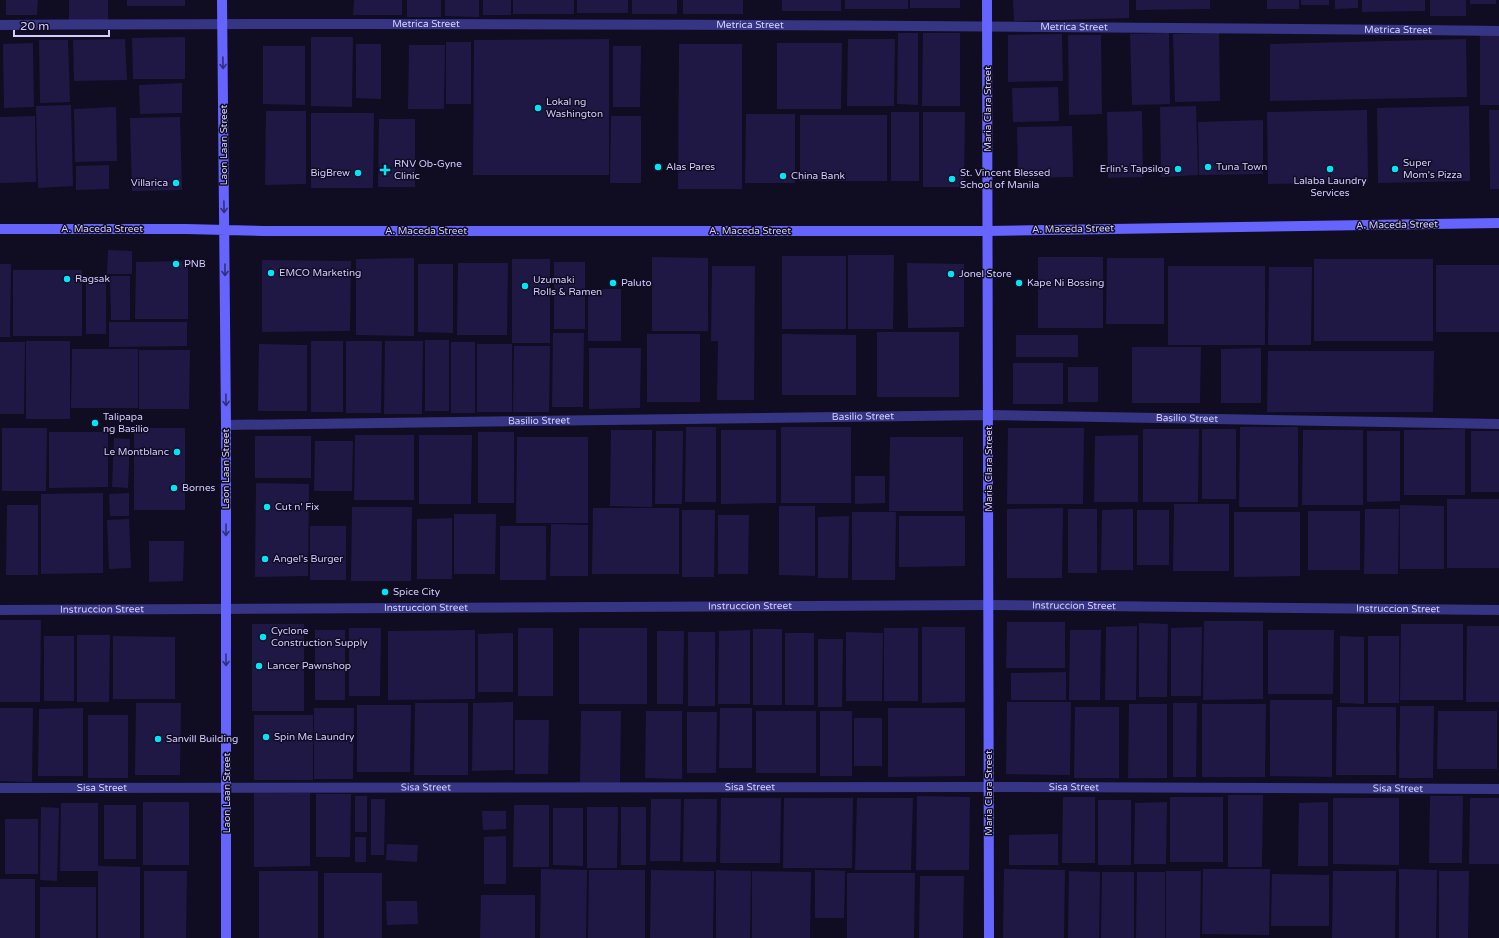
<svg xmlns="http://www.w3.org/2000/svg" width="1499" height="938" font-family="'Varela Round',sans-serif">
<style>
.building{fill:#201844}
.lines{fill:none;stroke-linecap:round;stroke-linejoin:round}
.street{stroke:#363583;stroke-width:10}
.secondary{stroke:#6564ff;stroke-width:10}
.oneway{stroke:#322f7a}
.poi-dot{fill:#00e5f8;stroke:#100c22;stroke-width:1.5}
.labels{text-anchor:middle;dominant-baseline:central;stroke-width:3;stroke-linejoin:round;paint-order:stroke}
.street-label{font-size:10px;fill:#d2cdff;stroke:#100c22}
.poi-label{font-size:10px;fill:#d2cdff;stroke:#100c22;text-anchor:start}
</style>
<rect width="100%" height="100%" fill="#100c22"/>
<path class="building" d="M 6,0 L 38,0 L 37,15 L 6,15 Z
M 69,0 L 108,0 L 108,27 L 69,26 Z
M 127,0 L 185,0 L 185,6 L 127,6 Z
M 354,0 L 402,0 L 402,15 L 353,15 Z
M 407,0 L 441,0 L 441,17 L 407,17 Z
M 445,0 L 479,0 L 479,17 L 445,16 Z
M 483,0 L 511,0 L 511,15 L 483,15 Z
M 513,0 L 574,0 L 574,14 L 513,14 Z
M 577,0 L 628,0 L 628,13 L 577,13 Z
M 632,0 L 677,0 L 677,14 L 632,14 Z
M 683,0 L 743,0 L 743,14 L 683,14 Z
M 782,0 L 841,0 L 841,11 L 782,11 Z
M 845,0 L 908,0 L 908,9 L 845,9 Z
M 910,0 L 960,0 L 960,8 L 910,8 Z
M 1013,0 L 1129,0 L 1129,18 L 1014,21 Z
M 1136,0 L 1210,0 L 1210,9 L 1136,10 Z
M 1267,0 L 1299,0 L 1299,9 L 1267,9 Z
M 1301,0 L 1329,0 L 1329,5 L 1301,5 Z
M 1335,0 L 1358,0 L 1358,8 L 1335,9 Z
M 1362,0 L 1425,0 L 1425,11 L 1362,12 Z
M 1430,0 L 1466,0 L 1466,16 L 1430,16 Z
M 1470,0 L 1496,0 L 1496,4 L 1470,4 Z
M 898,33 L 918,33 L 918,105 L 897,104 Z
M 923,33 L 960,33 L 960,106 L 922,106 Z
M 1169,33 L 1170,104 L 1132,105 L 1130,34 Z
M 1219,33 L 1220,101 L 1175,102 L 1173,34 Z
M 1062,34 L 1063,81 L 1008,82 L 1008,35 Z
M 1068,35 L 1101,35 L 1102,114 L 1069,115 Z
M 1480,35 L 1499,35 L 1499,105 L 1480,105 Z
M 185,37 L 185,79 L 133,79 L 132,38 Z
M 311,37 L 353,37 L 352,107 L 311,106 Z
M 125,39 L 127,80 L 74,81 L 73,40 Z
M 609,39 L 609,175 L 473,175 L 474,40 Z
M 848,39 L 895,39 L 894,106 L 847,106 Z
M 1466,39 L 1467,97 L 1270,101 L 1270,44 Z
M 39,40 L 68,40 L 70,102 L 40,103 Z
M 446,42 L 471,42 L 471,104 L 446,104 Z
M 33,43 L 34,107 L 4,108 L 3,44 Z
M 777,43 L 842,43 L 841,109 L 777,109 Z
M 356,44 L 381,44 L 381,99 L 356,98 Z
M 679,44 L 742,44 L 742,189 L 678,189 Z
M 409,45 L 445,45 L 444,109 L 408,109 Z
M 263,46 L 305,46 L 305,105 L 263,104 Z
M 613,46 L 641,46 L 640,107 L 613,107 Z
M 182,83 L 182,113 L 140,114 L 139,85 Z
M 1058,87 L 1059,121 L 1013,122 L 1012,88 Z
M 71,105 L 73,186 L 38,188 L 36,106 Z
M 1196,106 L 1198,175 L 1161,177 L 1160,107 Z
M 1469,106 L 1470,181 L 1378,183 L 1377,108 Z
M 116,107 L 117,161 L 75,162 L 74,109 Z
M 1367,110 L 1368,182 L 1268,184 L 1267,112 Z
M 1489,110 L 1499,110 L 1499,189 L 1490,189 Z
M 266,111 L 306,111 L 306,184 L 265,185 Z
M 1142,111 L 1143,177 L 1108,178 L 1107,112 Z
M 891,112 L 919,112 L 919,181 L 891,181 Z
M 923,112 L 965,112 L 964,187 L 923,187 Z
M 311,113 L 374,113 L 373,188 L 311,188 Z
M 746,114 L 795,114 L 795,183 L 745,183 Z
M 800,115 L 887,115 L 887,181 L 800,181 Z
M 35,116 L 36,182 L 0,183 L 0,117 Z
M 611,116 L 641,116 L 641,183 L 610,183 Z
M 180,117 L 182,190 L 132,191 L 130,118 Z
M 379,119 L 415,119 L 415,187 L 378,187 Z
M 1263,120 L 1263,174 L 1199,175 L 1198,122 Z
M 1072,126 L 1073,177 L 1018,178 L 1017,127 Z
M 109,165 L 109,189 L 76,190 L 76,166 Z
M 108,250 L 132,251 L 132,274 L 107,274 Z
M 848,255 L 894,255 L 893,329 L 848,329 Z
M 782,256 L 846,256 L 846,329 L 782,329 Z
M 652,257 L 708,258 L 708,331 L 652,331 Z
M 1038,257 L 1103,257 L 1103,328 L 1038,328 Z
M 414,258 L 414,336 L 356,335 L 356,259 Z
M 1107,258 L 1164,258 L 1164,324 L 1106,324 Z
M 512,259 L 550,259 L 550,343 L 512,343 Z
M 1314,259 L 1433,259 L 1433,341 L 1314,341 Z
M 262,260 L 351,261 L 350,331 L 262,332 Z
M 188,261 L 188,319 L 135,319 L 136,262 Z
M 554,262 L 585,262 L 585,329 L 554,329 Z
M 458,263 L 508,263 L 507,335 L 457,335 Z
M 907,263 L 964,264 L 964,327 L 908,328 Z
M 0,264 L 11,264 L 10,337 L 0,337 Z
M 418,264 L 453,264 L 453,333 L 418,332 Z
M 1436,265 L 1499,265 L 1499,332 L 1436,332 Z
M 712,266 L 755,266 L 754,400 L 717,400 L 718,341 L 711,341 Z
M 1168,266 L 1265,266 L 1265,345 L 1168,345 Z
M 1269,267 L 1312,267 L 1311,345 L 1268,345 Z
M 13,270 L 82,270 L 82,336 L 13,336 Z
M 86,276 L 106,277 L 106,334 L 86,334 Z
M 110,276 L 130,276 L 130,320 L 111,320 Z
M 588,289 L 621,289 L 621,341 L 588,341 Z
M 109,322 L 187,322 L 187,346 L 109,347 Z
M 877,332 L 959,332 L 959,397 L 877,397 Z
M 553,333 L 584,333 L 583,407 L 552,407 Z
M 647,334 L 700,334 L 700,402 L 647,402 Z
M 782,334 L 856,335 L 856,395 L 782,395 Z
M 1016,335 L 1078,335 L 1078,357 L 1016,357 Z
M 425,340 L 449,340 L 449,411 L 425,411 Z
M 26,341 L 70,341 L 70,419 L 26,419 Z
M 311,341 L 343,341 L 343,412 L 311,412 Z
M 346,341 L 382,341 L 381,413 L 346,413 Z
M 385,341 L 423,341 L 422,414 L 384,414 Z
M 0,342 L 25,342 L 24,414 L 0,414 Z
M 451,342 L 475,342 L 475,413 L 451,413 Z
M 259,344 L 307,345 L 307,411 L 258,411 Z
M 477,344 L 512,344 L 512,412 L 477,412 Z
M 514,346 L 550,346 L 549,412 L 513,412 Z
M 1132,347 L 1201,347 L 1200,403 L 1132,403 Z
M 589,348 L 641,348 L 640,408 L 589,409 Z
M 1261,348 L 1261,403 L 1221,403 L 1221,349 Z
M 72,349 L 138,349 L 138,408 L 71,408 Z
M 139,350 L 190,350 L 189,409 L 139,409 Z
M 1268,351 L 1434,351 L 1433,412 L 1267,412 Z
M 1013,363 L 1063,363 L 1063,404 L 1013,404 Z
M 1068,367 L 1098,367 L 1098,402 L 1068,402 Z
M 686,427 L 716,427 L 716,502 L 685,502 Z
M 781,427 L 851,427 L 851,503 L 781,503 Z
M 1240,427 L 1298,427 L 1298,507 L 1239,507 Z
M 2,428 L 47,428 L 46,491 L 2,491 Z
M 134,428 L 185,428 L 185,510 L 134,510 Z
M 1008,428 L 1084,428 L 1083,504 L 1007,504 Z
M 1143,429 L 1199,429 L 1198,502 L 1143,502 Z
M 1202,429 L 1236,429 L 1236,499 L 1202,499 Z
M 1465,429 L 1465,495 L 1404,495 L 1404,430 Z
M 611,430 L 652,430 L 652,507 L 610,506 Z
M 721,430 L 776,430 L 776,503 L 721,504 Z
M 1303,430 L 1363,430 L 1363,505 L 1302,505 Z
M 656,431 L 683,431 L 682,504 L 655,504 Z
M 1367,431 L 1400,431 L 1400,501 L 1367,502 Z
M 1471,431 L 1499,431 L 1499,492 L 1471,492 Z
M 49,432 L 108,432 L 108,487 L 49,488 Z
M 478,432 L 514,432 L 514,503 L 478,503 Z
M 355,435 L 414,435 L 414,500 L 354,500 Z
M 419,435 L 472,435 L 471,504 L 419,504 Z
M 1138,435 L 1138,502 L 1094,502 L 1095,436 Z
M 255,436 L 311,436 L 311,478 L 255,478 Z
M 517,437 L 588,437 L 588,523 L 516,523 Z
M 890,437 L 963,437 L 963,511 L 889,511 Z
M 114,438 L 130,439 L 128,488 L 112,487 Z
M 315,441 L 353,441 L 352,491 L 314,491 Z
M 855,476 L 885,476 L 885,503 L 855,504 Z
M 256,483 L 309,484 L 308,576 L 255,577 Z
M 103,493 L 103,573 L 41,574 L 41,494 Z
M 129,493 L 129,516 L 110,516 L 109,494 Z
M 1447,499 L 1499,499 L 1499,568 L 1447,568 Z
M 1174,504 L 1229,504 L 1229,571 L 1173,571 Z
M 7,505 L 38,505 L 38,575 L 6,575 Z
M 1400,505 L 1444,506 L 1444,569 L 1400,569 Z
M 779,506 L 815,506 L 815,576 L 779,575 Z
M 352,507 L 412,507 L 411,581 L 351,581 Z
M 593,508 L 679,508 L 679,574 L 592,574 Z
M 1063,508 L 1062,578 L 1007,578 L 1007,509 Z
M 1068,509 L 1097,509 L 1097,573 L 1068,573 Z
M 1133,509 L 1133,570 L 1101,570 L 1102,510 Z
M 1365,509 L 1399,509 L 1398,574 L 1364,574 Z
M 682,510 L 715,510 L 714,577 L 682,577 Z
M 1137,510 L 1169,510 L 1169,565 L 1137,565 Z
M 1308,511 L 1360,511 L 1360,570 L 1308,570 Z
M 852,512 L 896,512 L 895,580 L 852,580 Z
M 1234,512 L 1300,512 L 1300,576 L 1234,577 Z
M 454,514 L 496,514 L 495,574 L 454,574 Z
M 718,515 L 749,515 L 748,574 L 718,574 Z
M 849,516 L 848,578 L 818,578 L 818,517 Z
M 899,516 L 965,516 L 965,566 L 899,567 Z
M 452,518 L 452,579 L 417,579 L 417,519 Z
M 129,519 L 131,568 L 109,569 L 107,520 Z
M 551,524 L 588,525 L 588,576 L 550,576 Z
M 310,526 L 346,526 L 346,580 L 310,580 Z
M 500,526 L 546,526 L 546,580 L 500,580 Z
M 149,541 L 184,541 L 183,581 L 149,582 Z
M 0,620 L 41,620 L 40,702 L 0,702 Z
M 1204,621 L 1263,621 L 1263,699 L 1203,700 Z
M 1007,622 L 1065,622 L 1065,668 L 1006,668 Z
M 1139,623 L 1168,624 L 1167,697 L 1139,697 Z
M 252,624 L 304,624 L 304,711 L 252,711 Z
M 1401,624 L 1463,624 L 1463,700 L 1400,700 Z
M 1137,626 L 1136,700 L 1105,700 L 1106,627 Z
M 1467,626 L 1499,626 L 1499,702 L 1466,702 Z
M 922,627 L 965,627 L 965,702 L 922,703 Z
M 1202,627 L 1201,696 L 1171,696 L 1171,628 Z
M 349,628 L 381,628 L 380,696 L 349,696 Z
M 518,628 L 553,628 L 553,696 L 518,696 Z
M 579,628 L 647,628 L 647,704 L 579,704 Z
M 884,628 L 918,628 L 918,701 L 884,701 Z
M 753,629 L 782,629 L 782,705 L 753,705 Z
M 315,630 L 345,630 L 345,700 L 315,700 Z
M 475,630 L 475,699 L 388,700 L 388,631 Z
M 750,630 L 750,704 L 718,704 L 719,631 Z
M 1070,630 L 1101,630 L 1100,700 L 1069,700 Z
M 1268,630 L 1334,630 L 1333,694 L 1268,694 Z
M 657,631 L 684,631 L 683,704 L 657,704 Z
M 688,632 L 715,632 L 715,706 L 688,706 Z
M 846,632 L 883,633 L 882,701 L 846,701 Z
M 513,633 L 513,692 L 478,692 L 478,634 Z
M 785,633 L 814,633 L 814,705 L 785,705 Z
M 77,635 L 110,635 L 109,702 L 77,702 Z
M 44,636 L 74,636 L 74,701 L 44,701 Z
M 113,636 L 175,637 L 175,699 L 113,699 Z
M 1340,636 L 1364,637 L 1364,704 L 1340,703 Z
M 1368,636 L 1399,636 L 1399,703 L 1368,703 Z
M 818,639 L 843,639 L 842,707 L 818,707 Z
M 1066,672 L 1066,700 L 1011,700 L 1011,673 Z
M 1270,700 L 1332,700 L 1332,777 L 1270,776 Z
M 513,702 L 513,770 L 472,771 L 473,703 Z
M 1007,702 L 1071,702 L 1070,775 L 1006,774 Z
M 136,703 L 181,703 L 180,775 L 135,775 Z
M 415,703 L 468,703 L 468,775 L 414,775 Z
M 1173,703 L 1197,703 L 1196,777 L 1173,777 Z
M 1129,704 L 1167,704 L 1167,778 L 1128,778 Z
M 1202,704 L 1266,704 L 1265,777 L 1202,777 Z
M 357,705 L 411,705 L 410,772 L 357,772 Z
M 1400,706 L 1434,706 L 1433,778 L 1399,778 Z
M 1075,707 L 1119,707 L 1119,778 L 1074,778 Z
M 1337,707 L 1396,707 L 1396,775 L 1336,775 Z
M 0,708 L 33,708 L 32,782 L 0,781 Z
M 83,708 L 83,776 L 38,776 L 39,709 Z
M 314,708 L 354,708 L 353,779 L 314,779 Z
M 720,708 L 752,708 L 752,768 L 719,768 Z
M 888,708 L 965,708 L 965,776 L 888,777 Z
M 581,711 L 621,711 L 620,784 L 580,784 Z
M 646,711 L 682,711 L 682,779 L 645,778 Z
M 756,711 L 816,711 L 816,773 L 756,773 Z
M 820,711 L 852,711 L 852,776 L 820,776 Z
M 1438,711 L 1497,711 L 1497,769 L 1437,769 Z
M 687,712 L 717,712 L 716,773 L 687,773 Z
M 88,715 L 128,715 L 128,778 L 88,778 Z
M 254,715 L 313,715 L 313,780 L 254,780 Z
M 854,718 L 882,718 L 882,766 L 854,766 Z
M 515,720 L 549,720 L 548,774 L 515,774 Z
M 254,793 L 310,793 L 310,866 L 254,867 Z
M 316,794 L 351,794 L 350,857 L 316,857 Z
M 1228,795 L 1263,795 L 1262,867 L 1228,867 Z
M 355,796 L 367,796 L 367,832 L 355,832 Z
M 917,796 L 970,797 L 969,870 L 916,870 Z
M 1430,796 L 1463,796 L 1462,863 L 1429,863 Z
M 1063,797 L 1095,797 L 1095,863 L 1062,863 Z
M 1170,797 L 1223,797 L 1223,862 L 1170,862 Z
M 721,798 L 781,798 L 780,863 L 720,863 Z
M 784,798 L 853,798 L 852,868 L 783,868 Z
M 857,798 L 913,798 L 911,870 L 855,870 Z
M 1333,798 L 1399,798 L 1399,865 L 1333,864 Z
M 1470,798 L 1499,798 L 1499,864 L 1469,864 Z
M 371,799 L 385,799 L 384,855 L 371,855 Z
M 651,799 L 681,799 L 680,861 L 650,861 Z
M 684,799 L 717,799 L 716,862 L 683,862 Z
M 1098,800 L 1131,800 L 1131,865 L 1098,865 Z
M 143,802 L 189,802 L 189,865 L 143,865 Z
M 1167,802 L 1166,864 L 1134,864 L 1135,803 Z
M 1328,802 L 1328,866 L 1298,866 L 1299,803 Z
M 61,803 L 98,803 L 98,866 L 140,867 L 140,938 L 98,938 L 98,871 L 60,871 Z
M 104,805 L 136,805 L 136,859 L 104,859 Z
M 514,805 L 549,805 L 549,867 L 513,867 Z
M 41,807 L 59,808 L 57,881 L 40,880 Z
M 587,807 L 618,807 L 617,868 L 587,868 Z
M 621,807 L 646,807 L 646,865 L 621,865 Z
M 553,808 L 583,808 L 583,866 L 553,865 Z
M 482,811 L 506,811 L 506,829 L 483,830 Z
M 5,819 L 38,819 L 38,874 L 5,874 Z
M 1058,834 L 1058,865 L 1009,865 L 1009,835 Z
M 506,836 L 506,884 L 484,884 L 484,837 Z
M 355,837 L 366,837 L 366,862 L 355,862 Z
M 387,844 L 418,845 L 417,862 L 386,860 Z
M 541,869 L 587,870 L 586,938 L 540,938 Z
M 1004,869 L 1065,870 L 1064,938 L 1003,938 Z
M 1203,869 L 1270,869 L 1269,935 L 1202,934 Z
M 1399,869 L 1437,870 L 1436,938 L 1399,938 Z
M 589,870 L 645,870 L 645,938 L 588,938 Z
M 651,870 L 714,871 L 713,938 L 650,938 Z
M 716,870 L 751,871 L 750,938 L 716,938 Z
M 815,870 L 845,871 L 844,918 L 815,918 Z
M 144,871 L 187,871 L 186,938 L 144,938 Z
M 259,871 L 318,871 L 318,938 L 259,938 Z
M 752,871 L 811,872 L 810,938 L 752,938 Z
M 1069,871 L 1100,872 L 1099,938 L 1068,938 Z
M 1166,871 L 1201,871 L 1200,938 L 1166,938 Z
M 1333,871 L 1396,871 L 1395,938 L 1332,938 Z
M 1439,871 L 1469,871 L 1468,938 L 1439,938 Z
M 1102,872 L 1134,872 L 1134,938 L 1101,938 Z
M 1137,872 L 1165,872 L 1165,938 L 1136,938 Z
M 324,873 L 382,873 L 382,938 L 324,938 Z
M 847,873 L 915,873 L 914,938 L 847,938 Z
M 1272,874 L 1329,875 L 1329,926 L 1271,926 Z
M 920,876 L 964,876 L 963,938 L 919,938 Z
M 0,879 L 35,879 L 35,938 L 0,938 Z
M 40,887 L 96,887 L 96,938 L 40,938 Z
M 481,895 L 535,895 L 535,938 L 480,938 Z
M 386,901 L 417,901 L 418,924 L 387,925 Z"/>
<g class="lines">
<g class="street">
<path id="s1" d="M 0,25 C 500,22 999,26 1499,31"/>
<path id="s2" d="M 226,425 L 989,415 L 1499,424"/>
<path id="s3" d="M 0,610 L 989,605 L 1499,610"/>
<path id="s4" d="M 0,788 L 989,787 L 1499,789"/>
</g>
<path class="secondary" d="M 222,0 L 226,425 L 226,938
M 987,0 L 989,938
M 0,229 L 186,229 L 263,231 L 988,231 L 1499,223"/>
</g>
<defs><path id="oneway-shaft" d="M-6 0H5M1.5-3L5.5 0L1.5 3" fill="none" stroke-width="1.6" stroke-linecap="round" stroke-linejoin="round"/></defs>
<g class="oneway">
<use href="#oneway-shaft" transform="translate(223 63) rotate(89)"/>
<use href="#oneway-shaft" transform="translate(224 207) rotate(89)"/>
<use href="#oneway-shaft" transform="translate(225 270) rotate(90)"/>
<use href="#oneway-shaft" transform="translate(226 400) rotate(89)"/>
<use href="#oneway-shaft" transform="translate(226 530) rotate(90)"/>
<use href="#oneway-shaft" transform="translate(226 660) rotate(89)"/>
</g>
<g class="poi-dot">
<circle cx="538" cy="108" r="4"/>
<circle cx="658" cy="167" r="4"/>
<circle cx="1208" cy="167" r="4"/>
<circle cx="1178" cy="169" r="4"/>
<circle cx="1330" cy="169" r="4"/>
<circle cx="1395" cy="169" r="4"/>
<path d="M383 164h4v4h4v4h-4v4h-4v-4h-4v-4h4z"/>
<circle cx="358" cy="173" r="4"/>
<circle cx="783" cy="176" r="4"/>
<circle cx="952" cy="179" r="4"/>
<circle cx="176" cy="183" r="4"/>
<circle cx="176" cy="264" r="4"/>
<circle cx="271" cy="273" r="4"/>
<circle cx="951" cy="274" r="4"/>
<circle cx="67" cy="279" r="4"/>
<circle cx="613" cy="283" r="4"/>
<circle cx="1019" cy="283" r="4"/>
<circle cx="525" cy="286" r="4"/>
<circle cx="95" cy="423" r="4"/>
<circle cx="177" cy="452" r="4"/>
<circle cx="174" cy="488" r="4"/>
<circle cx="267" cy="507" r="4"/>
<circle cx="265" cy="559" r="4"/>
<circle cx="385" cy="592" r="4"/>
<circle cx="263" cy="637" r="4"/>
<circle cx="259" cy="666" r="4"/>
<circle cx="266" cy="737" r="4"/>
<circle cx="158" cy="739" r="4"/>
</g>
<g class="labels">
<g class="street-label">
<text stroke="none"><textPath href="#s1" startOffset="426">Metrica Street</textPath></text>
<text stroke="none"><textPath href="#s1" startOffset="750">Metrica Street</textPath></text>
<text stroke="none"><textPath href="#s1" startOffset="1074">Metrica Street</textPath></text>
<text stroke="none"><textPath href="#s1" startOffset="1398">Metrica Street</textPath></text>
<text transform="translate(988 109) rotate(-90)">Maria Clara Street</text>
<text transform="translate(224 145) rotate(-90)">Laon Laan Street</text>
<text transform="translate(1397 225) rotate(-1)">A. Maceda Street</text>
<text x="102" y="229">A. Maceda Street</text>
<text transform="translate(1073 229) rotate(-1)">A. Maceda Street</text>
<text x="426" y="231">A. Maceda Street</text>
<text x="750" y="231">A. Maceda Street</text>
<text stroke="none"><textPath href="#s2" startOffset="637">Basilio Street</textPath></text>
<text stroke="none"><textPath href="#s2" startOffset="961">Basilio Street</textPath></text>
<text stroke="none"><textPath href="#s2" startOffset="313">Basilio Street</textPath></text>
<text transform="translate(226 469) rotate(-90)">Laon Laan Street</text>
<text transform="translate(989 469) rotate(-90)">Maria Clara Street</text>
<text stroke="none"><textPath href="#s3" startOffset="750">Instruccion Street</textPath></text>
<text stroke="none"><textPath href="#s3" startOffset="1074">Instruccion Street</textPath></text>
<text stroke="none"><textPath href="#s3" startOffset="426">Instruccion Street</textPath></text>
<text stroke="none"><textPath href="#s3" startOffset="102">Instruccion Street</textPath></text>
<text stroke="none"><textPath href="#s3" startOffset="1398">Instruccion Street</textPath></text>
<text stroke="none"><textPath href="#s4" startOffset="102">Sisa Street</textPath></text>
<text stroke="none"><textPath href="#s4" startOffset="426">Sisa Street</textPath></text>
<text stroke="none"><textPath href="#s4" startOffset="750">Sisa Street</textPath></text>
<text stroke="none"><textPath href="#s4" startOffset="1074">Sisa Street</textPath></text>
<text stroke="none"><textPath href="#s4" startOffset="1398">Sisa Street</textPath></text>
<text transform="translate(227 793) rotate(-90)">Laon Laan Street</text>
<text transform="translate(989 793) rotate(-90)">Maria Clara Street</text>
</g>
<g class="poi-label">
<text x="546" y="102">Lokal ng<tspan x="546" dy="12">Washington</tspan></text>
<text x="1403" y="163">Super<tspan x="1403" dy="12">Mom's Pizza</tspan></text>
<text x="394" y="164">RNV Ob-Gyne<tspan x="394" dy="12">Clinic</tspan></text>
<text x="666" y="167">Alas Pares</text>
<text x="1216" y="167">Tuna Town</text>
<text x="1170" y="169" text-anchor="end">Erlin's Tapsilog</text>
<text x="350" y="173" text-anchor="end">BigBrew</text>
<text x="960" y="173">St. Vincent Blessed<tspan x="960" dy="12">School of Manila</tspan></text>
<text x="791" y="176">China Bank</text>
<text x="1330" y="181" text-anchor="middle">Lalaba Laundry<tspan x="1330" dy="12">Services</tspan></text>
<text x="168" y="183" text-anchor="end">Villarica</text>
<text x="184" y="264">PNB</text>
<text x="279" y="273">EMCO Marketing</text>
<text x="959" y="274">Jonel Store</text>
<text x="75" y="279">Ragsak</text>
<text x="533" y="280">Uzumaki<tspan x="533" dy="12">Rolls &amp; Ramen</tspan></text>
<text x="621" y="283">Paluto</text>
<text x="1027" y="283">Kape Ni Bossing</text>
<text x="103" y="417">Talipapa<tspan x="103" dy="12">ng Basilio</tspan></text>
<text x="169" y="452" text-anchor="end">Le Montblanc</text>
<text x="182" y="488">Bornes</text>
<text x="275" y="507">Cut n' Fix</text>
<text x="273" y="559">Angel's Burger</text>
<text x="393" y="592">Spice City</text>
<text x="271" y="631">Cyclone<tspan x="271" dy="12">Construction Supply</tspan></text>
<text x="267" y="666">Lancer Pawnshop</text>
<text x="274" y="737">Spin Me Laundry</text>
<text x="166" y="739">Sanvill Building</text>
</g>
</g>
<path d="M14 30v6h95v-6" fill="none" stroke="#d2cdff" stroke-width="2"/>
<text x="20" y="30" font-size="12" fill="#d2cdff" stroke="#100c22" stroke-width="3" paint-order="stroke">20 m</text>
</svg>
